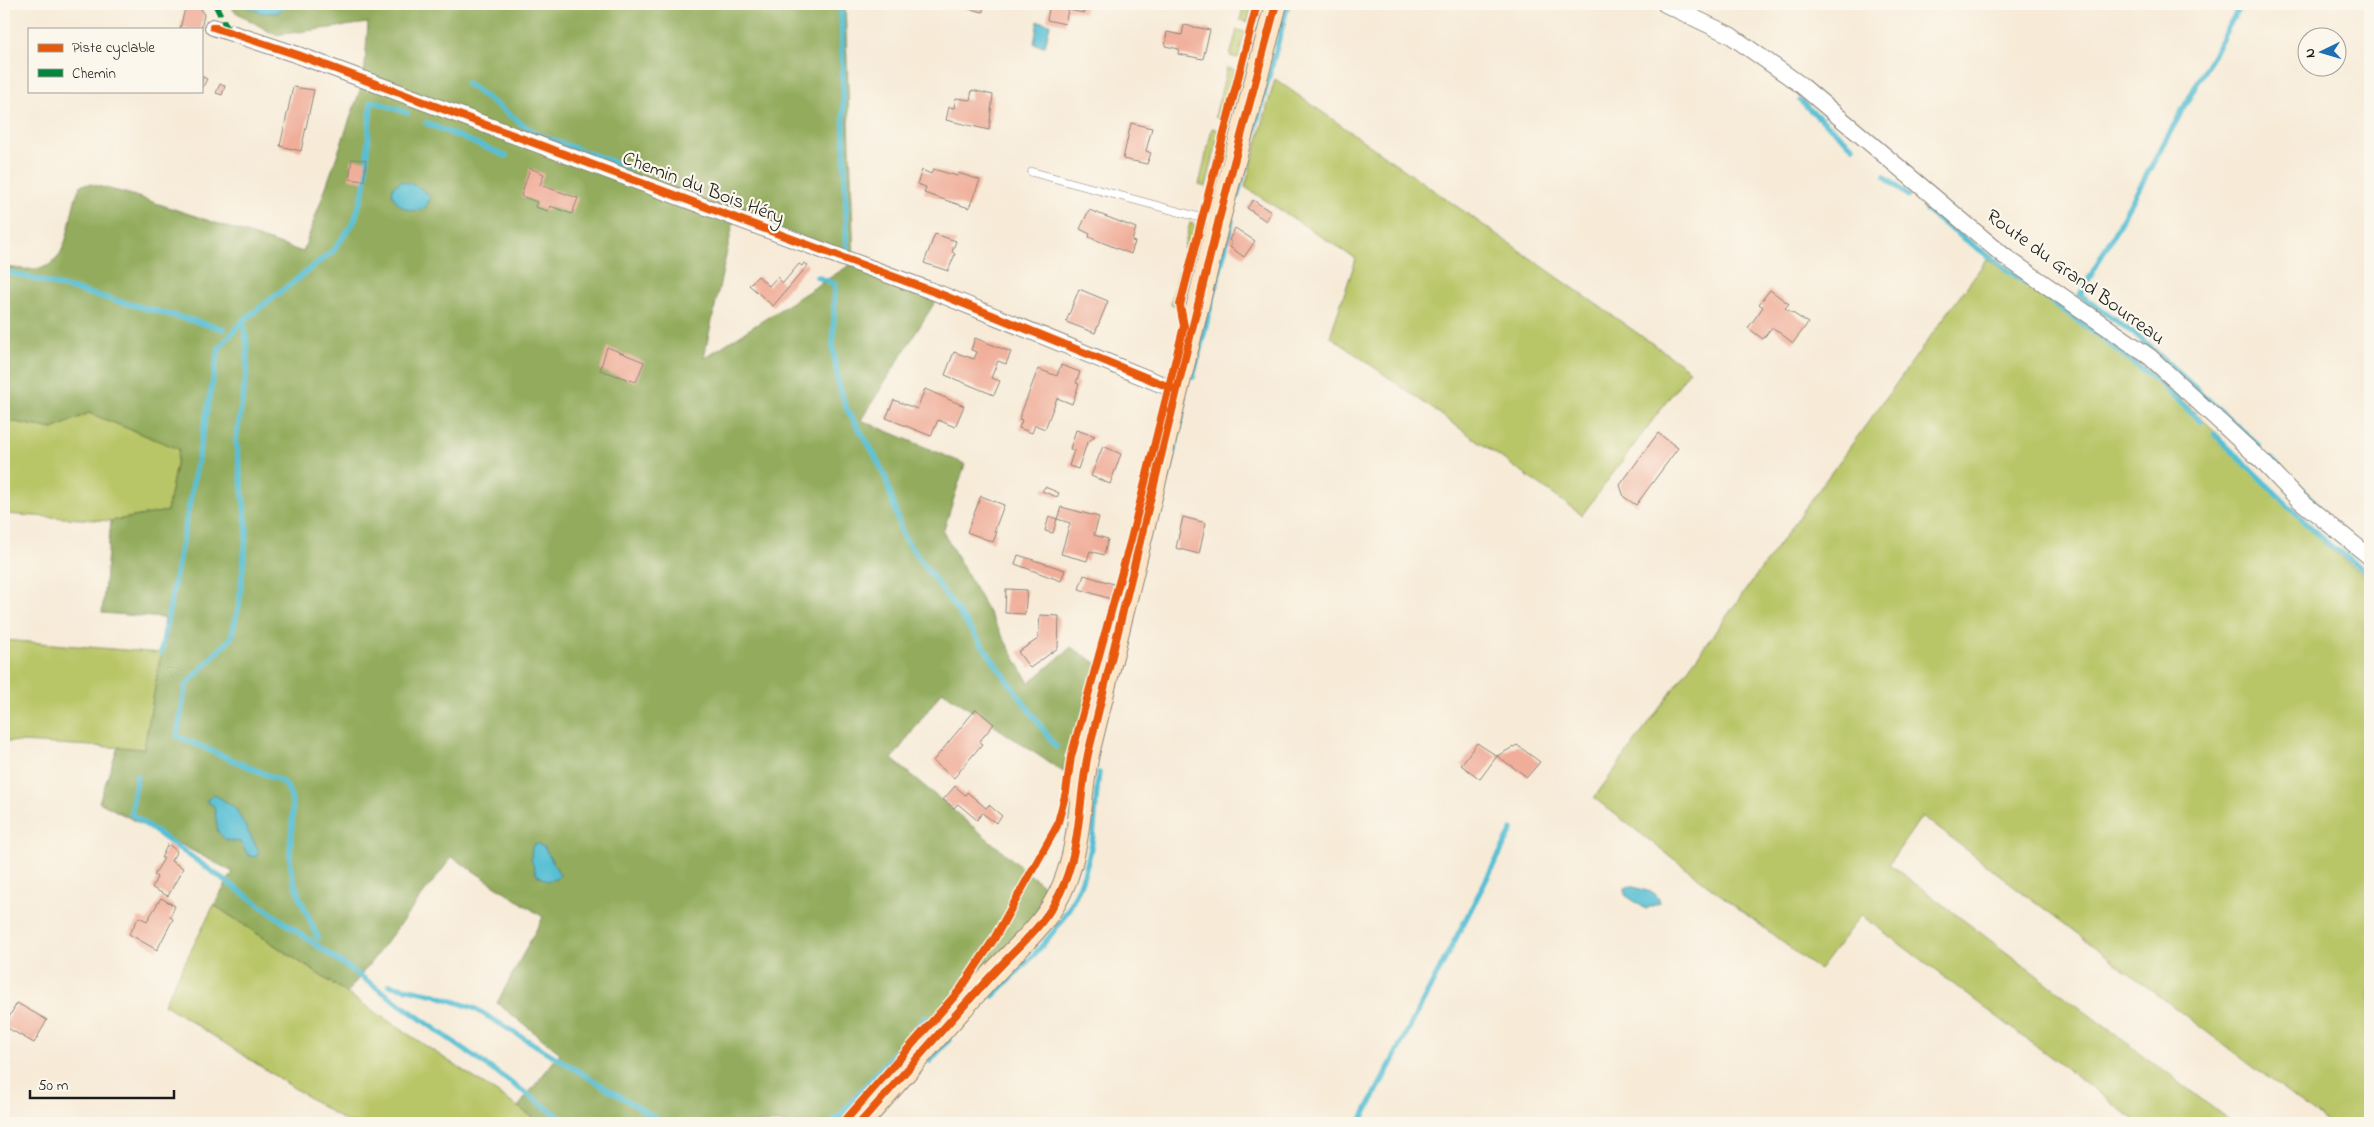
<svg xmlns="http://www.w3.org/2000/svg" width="2374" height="1127" font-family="'Indie Flower',sans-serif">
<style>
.green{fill:#b9c668;stroke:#6a7142}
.forest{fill:#92ab5c;stroke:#57643c;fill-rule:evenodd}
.water{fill:#57bfd4;stroke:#3a6e78}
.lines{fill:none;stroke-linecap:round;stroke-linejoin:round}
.stream{stroke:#57bfd4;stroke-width:5.5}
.building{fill:#f0ae9a}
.lane-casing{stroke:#8a847a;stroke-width:9}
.street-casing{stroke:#8a847a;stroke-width:18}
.secondary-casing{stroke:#8a847a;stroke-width:24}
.lane{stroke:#fff;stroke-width:8}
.street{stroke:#fff;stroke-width:16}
.secondary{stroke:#fde5c5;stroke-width:22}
.quiet{stroke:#00873e;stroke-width:6;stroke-dasharray:12 6;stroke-linecap:butt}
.cycleway-casing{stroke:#fbf7ec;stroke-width:11}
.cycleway{stroke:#e8590c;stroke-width:8}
.labels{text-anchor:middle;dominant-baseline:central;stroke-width:4.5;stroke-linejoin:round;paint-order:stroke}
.street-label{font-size:20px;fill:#1c1c1c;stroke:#fbf7ec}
</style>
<rect width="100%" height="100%" fill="#fbf7ec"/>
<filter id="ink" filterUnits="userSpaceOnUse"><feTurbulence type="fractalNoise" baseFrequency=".02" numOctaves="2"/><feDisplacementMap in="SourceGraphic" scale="10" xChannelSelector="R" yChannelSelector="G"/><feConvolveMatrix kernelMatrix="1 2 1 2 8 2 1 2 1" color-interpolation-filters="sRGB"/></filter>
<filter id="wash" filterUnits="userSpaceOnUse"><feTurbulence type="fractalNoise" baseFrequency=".0096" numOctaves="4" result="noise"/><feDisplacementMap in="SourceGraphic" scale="20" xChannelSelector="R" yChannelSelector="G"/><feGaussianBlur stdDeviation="1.12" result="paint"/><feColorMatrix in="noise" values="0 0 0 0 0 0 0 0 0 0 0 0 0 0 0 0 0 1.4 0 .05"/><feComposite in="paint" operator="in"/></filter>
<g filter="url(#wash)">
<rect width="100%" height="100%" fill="#f7ebd8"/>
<path class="green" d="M 1244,4 L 1252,4 L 1248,22 L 1240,20 Z
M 1237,30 L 1245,32 L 1238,58 L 1230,56 Z
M 1227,68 L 1235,70 L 1223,119 L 1215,117 Z
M 1275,79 L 1690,370 L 1582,515 L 1330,336 L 1356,259 L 1245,187 Z
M 1212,128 L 1220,130 L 1206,187 L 1199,185 Z
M 1228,132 L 1233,133 L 1225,177 L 1217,174 Z
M 1190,223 L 1196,225 L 1188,257 L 1182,256 Z
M 1987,259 L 2098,332 L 2154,374 L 2215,431 L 2275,495 L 2331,550 L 2370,579 L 2370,1123 L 2327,1123 L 1922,816 L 1889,864 L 2233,1123 L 2139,1123 L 1861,915 L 1819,970 L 1594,798 Z
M 1180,267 L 1185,270 L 1177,306 L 1171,304 Z
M 89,413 L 179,449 L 167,511 L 111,521 L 4,514 L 4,420 L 53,429 Z
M 4,640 L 161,653 L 144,749 L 4,741 Z
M 214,905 L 518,1107 L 541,1123 L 348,1123 L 164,1004 Z"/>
<path class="forest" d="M 231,4 L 845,4 L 854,263 L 940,294 L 861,420 L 965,464 L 943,532 L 1029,683 L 1071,647 L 1101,666 L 1071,777 L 942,691 L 892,759 L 1051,892 L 1044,906 L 848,1123 L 541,1123 L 518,1107 L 560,1053 L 497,1003 L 543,917 L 452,857 L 347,993 L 214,905 L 233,872 L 99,802 L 118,747 L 144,749 L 161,653 L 164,618 L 102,613 L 111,521 L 167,511 L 179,449 L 89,413 L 53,429 L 4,420 L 4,267 C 17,268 34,272 47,266 C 72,255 68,207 81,185 L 90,184 L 129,194 L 303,252 L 364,79 L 368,23 L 275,35 L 234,11 ZM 734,219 L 853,263 L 704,358 L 704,357 Z"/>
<path class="water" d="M 242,4 L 289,4 L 277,13 L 261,13 Z
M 1038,21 L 1050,24 L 1045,46 L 1034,44 Z
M 401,181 C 413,184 422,187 430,197 L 426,207 C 412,215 399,209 392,194 L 393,187 Z
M 214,794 L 235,808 L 259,851 L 256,857 L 249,856 L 240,842 L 226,840 L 218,832 L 214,806 L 206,801 Z
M 536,843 L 544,847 L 560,875 L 556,879 L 547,881 L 536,874 L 531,859 L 532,847 Z
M 1630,886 L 1654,893 L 1659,898 L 1659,903 L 1646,909 L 1625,895 L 1625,888 Z"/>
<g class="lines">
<path class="stream" d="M 841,4 L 847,255
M 2241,4 L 2080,295 L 2139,337 L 2259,446
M 466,83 L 536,134 L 630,168
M 1800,101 L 1853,147
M 426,123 L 506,156
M 1885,176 L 1908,196
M 1237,197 L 1288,4
M 1926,211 L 2091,330 L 2157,381 L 2201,422
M 4,271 L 224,329
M 817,277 L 835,284 L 833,348 L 838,382 L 846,408 L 873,452 L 885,476 L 903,536 L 1056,747
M 243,321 L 247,344 L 247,372 L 236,440 L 247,529 L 239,605 L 231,638 L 186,685 L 177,736 L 283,782 C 300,799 289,835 290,857 C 291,886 307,912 318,938
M 1193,377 L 1232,221
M 2214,434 L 2327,543 L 2370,574
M 2271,458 L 2318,506
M 1167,480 L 1183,413
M 161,653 L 219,348 L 243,321 L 333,251 L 354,222 L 365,186 L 371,102 L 376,102 L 407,113
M 137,776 L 131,814 L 568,1123
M 389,985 L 432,994 L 474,1008 L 664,1123
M 993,996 C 1042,947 1080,914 1092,842 C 1096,819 1095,796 1099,773
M 930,1061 L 949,1040
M 833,1123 L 926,1017
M 1360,1123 L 1512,830"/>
</g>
<g id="blocks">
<path class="building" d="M 186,4 L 199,4 L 204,15 L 201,29 L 180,29 Z
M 948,4 L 984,4 L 983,12 Z
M 1050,4 L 1086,4 L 1084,13 L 1068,10 L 1065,24 L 1047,20 Z
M 1184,25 L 1210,30 L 1203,59 L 1178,54 L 1179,49 L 1165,46 L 1167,32 L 1182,35 Z
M 201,76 L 207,79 L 201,90 Z
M 220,84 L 225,86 L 222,95 L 216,93 Z
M 293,87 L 314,90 L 301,151 L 280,146 Z
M 972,90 L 993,95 L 989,130 L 946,120 L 949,107 L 954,108 L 956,98 L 970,100 Z
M 1131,123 L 1152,128 L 1146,151 L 1151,153 L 1147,164 L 1123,159 Z
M 352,159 L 366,160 L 364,181 L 349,179 Z
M 530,168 L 544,174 L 540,185 L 578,198 L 572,214 L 550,206 L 548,211 L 535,207 L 537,202 L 521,196 Z
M 933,169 L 957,176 L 958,173 L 980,180 L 969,208 L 924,193 L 926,187 L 917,184 L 922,170 L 931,174 Z
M 1253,200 L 1271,212 L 1266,221 L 1247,208 Z
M 1089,210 L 1136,228 L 1132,241 L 1135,242 L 1131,254 L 1089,237 L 1090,234 L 1080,229 Z
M 1235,228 L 1255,241 L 1244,257 L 1230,247 L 1232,243 L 1229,240 Z
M 935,234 L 956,241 L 952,252 L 955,254 L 948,271 L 924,263 Z
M 804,263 L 808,265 L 773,306 L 749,285 L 758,276 L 769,286 L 777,277 L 783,283 L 799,264 L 802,266 Z
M 1079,289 L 1108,301 L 1095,333 L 1066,322 Z
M 1770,290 L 1789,304 L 1785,308 L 1808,323 L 1793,343 L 1772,327 L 1763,339 L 1748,328 L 1763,307 L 1759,304 Z
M 975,338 L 1011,352 L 1006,364 L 998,361 L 991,378 L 1000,381 L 994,395 L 945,375 L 954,352 L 974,359 L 977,352 L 971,350 Z
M 607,347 L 644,362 L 636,382 L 600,370 Z
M 1061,365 L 1080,372 L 1076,383 L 1079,384 L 1072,404 L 1057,398 L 1045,429 L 1035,425 L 1032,433 L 1019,428 L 1022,420 L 1019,419 L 1038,369 L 1057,376 Z
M 925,389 L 964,406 L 955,427 L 938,420 L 931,436 L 886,418 L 894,400 L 917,409 Z
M 1076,430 L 1095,436 L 1087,443 L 1078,469 L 1069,466 L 1074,450 L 1070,449 Z
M 1658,433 L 1678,448 L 1636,505 L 1624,497 L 1620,485 Z
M 1103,446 L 1121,454 L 1110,484 L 1091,476 Z
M 1045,487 L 1059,493 L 1057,497 L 1042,491 Z
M 981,496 L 1004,505 L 994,532 L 997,532 L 993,542 L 967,532 Z
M 1061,507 L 1099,517 L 1094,535 L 1108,539 L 1104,555 L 1090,551 L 1087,561 L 1061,554 L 1070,523 L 1057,519 L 1053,533 L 1045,531 L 1049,516 L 1057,519 Z
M 1183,517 L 1206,523 L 1199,554 L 1176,548 Z
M 1018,555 L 1065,570 L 1061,581 L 1015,564 Z
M 1084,575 L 1117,585 L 1114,600 L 1079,589 Z
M 1006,589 L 1027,590 L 1025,614 L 1005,613 Z
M 1040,615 L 1059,616 L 1058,648 L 1030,668 L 1018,652 L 1038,639 Z
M 976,709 L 994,724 L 979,742 L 982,744 L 954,778 L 933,761 Z
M 1477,743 L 1497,756 L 1480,779 L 1461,765 Z
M 1517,745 L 1540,762 L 1527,777 L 1497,756 Z
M 955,786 L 965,795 L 967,792 L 986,808 L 989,805 L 1002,816 L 996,823 L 982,813 L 977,820 L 958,804 L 954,808 L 943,800 Z
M 168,844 L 177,851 L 171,861 L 183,868 L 168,896 L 152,888 L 157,877 L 154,875 L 164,858 L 161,858 Z
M 161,898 L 175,906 L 170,917 L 173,919 L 157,950 L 129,934 L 139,917 L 147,921 Z
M 17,1003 L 47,1020 L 34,1043 L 4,1026 Z"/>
</g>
</g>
<g filter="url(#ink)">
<use href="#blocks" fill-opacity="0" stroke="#8a847a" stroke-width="1"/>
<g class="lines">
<g class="lane-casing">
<path id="lane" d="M 1032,172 L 1202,218 L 1217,219"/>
</g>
<g class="street-casing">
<path id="street" d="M 1665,4 L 1730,35 L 1801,85 L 2004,256 L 2150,357 L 2262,461 L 2298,499 L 2370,557
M 213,27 L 298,55 L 940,294 L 1178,391"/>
</g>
<g class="secondary-casing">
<path id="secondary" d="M 860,1123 C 903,1075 945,1026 989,978 C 1016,948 1049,923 1064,884 C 1081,843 1079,797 1088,754 L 1219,219 L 1276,4"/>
</g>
<use href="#lane" class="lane"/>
<use href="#street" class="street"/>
<use href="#secondary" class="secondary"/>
<path class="quiet" d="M 215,4 L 229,32"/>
<g class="cycleway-casing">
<path id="cycleway" d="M 213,27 L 298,55 L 940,294 L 1174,389
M 843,1123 L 960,990 L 994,939 L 1057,826 L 1066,792 L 1071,757 L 1131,539 L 1184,326 L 1180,305 L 1257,4
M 860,1123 C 903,1075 945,1026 989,978 C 1016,948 1049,923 1064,884 C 1081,843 1079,797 1088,754 L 1219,219 L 1276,4"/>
</g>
<use href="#cycleway" class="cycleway"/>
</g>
</g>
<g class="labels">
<g class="street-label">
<text transform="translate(703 189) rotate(21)">Chemin du Bois Héry</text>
<text transform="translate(2075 278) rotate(36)">Route du Grand Bourreau</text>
</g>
</g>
<rect width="2374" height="1127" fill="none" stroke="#fbf7ec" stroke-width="20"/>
<rect x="28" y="28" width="175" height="65" fill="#fbf7ec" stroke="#a29f99"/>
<rect x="38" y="44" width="25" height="8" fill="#e8590c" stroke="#a29f99"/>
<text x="72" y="52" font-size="15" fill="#1c1c1c">Piste cyclable</text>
<rect x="38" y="69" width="25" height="8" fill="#00873e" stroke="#a29f99"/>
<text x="72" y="78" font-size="15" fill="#1c1c1c">Chemin</text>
<g transform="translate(2322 52) rotate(265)"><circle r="24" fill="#fbf7ec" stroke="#a29f99"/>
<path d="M0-4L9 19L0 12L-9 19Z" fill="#1f6fb2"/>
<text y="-8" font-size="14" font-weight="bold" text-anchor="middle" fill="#1c1c1c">N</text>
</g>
<path d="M30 1090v8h144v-8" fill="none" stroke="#1c1c1c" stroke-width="2.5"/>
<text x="38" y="1090" font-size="15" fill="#1c1c1c" stroke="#fbf7ec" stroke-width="4" paint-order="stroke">50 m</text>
</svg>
